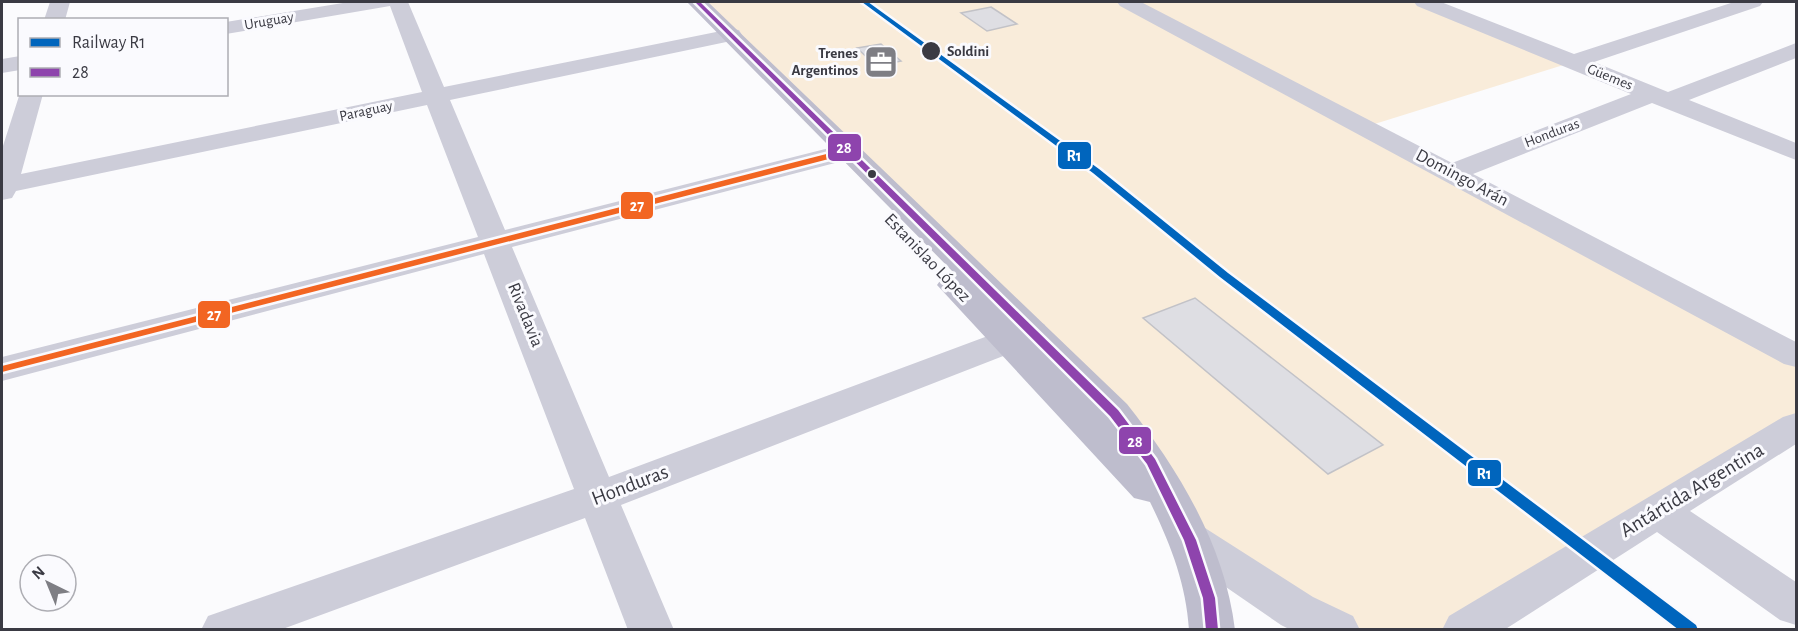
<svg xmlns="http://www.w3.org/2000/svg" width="1798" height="631" font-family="'Alegreya Sans',sans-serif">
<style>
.green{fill:#f9ecda}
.building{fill:#dedee3;stroke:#c2c2c7;stroke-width:1.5}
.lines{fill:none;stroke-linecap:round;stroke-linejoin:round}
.minor{fill:#cdcdd9;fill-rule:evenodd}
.major{fill:#bebdcd;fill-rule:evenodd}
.bus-1-casing{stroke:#fafafe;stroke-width:5}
.bus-2-casing{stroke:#fafafe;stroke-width:5}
.bus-1{fill:#8e44ad;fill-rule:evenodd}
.bus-2{fill:#f26522;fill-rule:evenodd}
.rail-1-casing{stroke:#fafafe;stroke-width:5}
.rail-1{fill:#0065bd;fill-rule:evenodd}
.stop-dot{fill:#3a3a43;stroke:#fafafe;stroke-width:2}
.labels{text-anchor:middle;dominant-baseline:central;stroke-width:6;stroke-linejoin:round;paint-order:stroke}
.far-street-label{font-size:15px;fill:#3a3a43;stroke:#fafafe}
.far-stop-label{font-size:15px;font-weight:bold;fill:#3a3a43;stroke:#fafafe;text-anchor:start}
.far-poi-label{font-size:15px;font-weight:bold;fill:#3a3a43;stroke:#fafafe;text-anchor:end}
.street-label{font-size:18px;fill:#3a3a43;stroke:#fafafe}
.near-street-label{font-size:21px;fill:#3a3a43;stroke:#fafafe}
.line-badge{stroke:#fafafe;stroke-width:2}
.badge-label{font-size:16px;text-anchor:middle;font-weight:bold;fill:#fff}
</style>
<rect width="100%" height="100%" fill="#fbfbfd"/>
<path class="green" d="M 697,2 L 1424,2 L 1573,62 L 1365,127 L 1796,356 L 1796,426 L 1465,629 L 1337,629 L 1190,540 L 1114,413 Z"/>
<path class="building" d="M 991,7 L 1017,24 L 987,31 L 961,13 Z
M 881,44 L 901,61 L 876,66 L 857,48 Z
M 1195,298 L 1383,445 L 1328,474 L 1143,318 Z"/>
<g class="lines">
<path class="minor" d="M 50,2 L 70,2 L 65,20 L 44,20 Z
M 349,2 L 408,2 L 444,87 L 731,29 L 739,30 L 742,35 L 739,40 L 731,41 L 450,100 L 505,230 L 849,143 L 858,145 L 862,151 L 858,157 L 512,247 L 609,477 L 1020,324 L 1032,321 L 1044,324 L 1049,332 L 1044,340 L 621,505 L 674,630 L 628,630 L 585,518 L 280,630 L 201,630 L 208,616 L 574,489 L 484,254 L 2,381 L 2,357 L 478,237 L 427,105 L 16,191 L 12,198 L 2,200 L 2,149 L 20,93 L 43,94 L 21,174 L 422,92 L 390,6 L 226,34 L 226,22 Z
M 1117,2 L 1141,2 L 1452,163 L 1631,94 L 1417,6 L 1414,2 L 1441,2 L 1574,54 L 1734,2 L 1763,2 L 1760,6 L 1594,62 L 1668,92 L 1796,43 L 1796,58 L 1689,100 L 1796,143 L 1796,160 L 1652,103 L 1473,174 L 1796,342 L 1796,367 L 1784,364 L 1120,6 Z
M 20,56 L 20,70 L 2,73 L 2,59 Z
M 1796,413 L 1796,444 L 1690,511 L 1796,582 L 1796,625 L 1780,620 L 1657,532 L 1504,630 L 1442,630 L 1449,616 L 1783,417 Z
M 1190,523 L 1205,528 L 1313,597 L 1353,616 L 1360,630 L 1291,630 L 1281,625 L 1175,552 L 1169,540 L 1175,528 Z"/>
<path class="major" d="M 687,2 L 708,2 L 1127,404 C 1178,469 1225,545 1235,630 L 1189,630 C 1186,583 1170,543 1150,502 L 1134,498 L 937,285 L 942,278 L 957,276 Z"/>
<g class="bus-1-casing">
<path id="bus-1" d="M 695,2 L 700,2 L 1118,410 L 1155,459 L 1196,540 L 1215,598 L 1218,630 L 1206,630 L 1203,598 L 1184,540 L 1147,464 L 1110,416 Z"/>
</g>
<g class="bus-2-casing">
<path id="bus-2" d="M 846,149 L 849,149 L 853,151 L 852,153 L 2,372 L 2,366 Z"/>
</g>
<use href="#bus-1" class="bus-1"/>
<use href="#bus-2" class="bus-2"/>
<g class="rail-1-casing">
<path id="rail-1" d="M 862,2 L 868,2 L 1099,169 L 1228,273 L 1696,625 L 1698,630 L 1679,630 L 1220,277 L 1093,173 Z"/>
</g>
<use href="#rail-1" class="rail-1"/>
</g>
<defs>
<g id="office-square" transform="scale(1.725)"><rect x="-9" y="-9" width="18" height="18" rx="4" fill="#7e7e84" stroke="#fafafe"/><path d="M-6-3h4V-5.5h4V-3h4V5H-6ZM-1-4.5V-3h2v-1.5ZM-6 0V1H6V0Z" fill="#fff"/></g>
</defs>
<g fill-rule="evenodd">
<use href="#office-square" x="881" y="62"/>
</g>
<g class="stop-dot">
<circle cx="931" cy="51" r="10"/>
<circle cx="872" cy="174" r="5"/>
</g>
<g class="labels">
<g class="far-street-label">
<text transform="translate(269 21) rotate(-10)">Uruguay</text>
<text transform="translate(1610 77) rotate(22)">Güemes</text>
<text transform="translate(366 111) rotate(-12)">Paraguay</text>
<text transform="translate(1552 133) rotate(-21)">Honduras</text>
</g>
<g class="far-stop-label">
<text x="947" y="51">Soldini</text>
</g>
<g class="far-poi-label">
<text x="858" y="53">Trenes<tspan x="858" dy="17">Argentinos</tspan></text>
</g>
<g class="street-label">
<text transform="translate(1462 178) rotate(28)">Domingo Arán</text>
<text transform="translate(927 258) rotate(46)">Estanislao López</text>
<text transform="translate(525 315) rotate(68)">Rivadavia</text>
</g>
<g class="near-street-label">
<text transform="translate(630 485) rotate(-21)">Honduras</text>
<text transform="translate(1692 490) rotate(-31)">Antártida Argentina</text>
</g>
</g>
<g class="line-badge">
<rect x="827" y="133" width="35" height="29" rx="6" fill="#8e44ad"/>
<rect x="1057" y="141" width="35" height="29" rx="6" fill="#0065bd"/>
<rect x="620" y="191" width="34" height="29" rx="6" fill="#f26522"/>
<rect x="197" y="300" width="34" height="29" rx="6" fill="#f26522"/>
<rect x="1118" y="426" width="34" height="29" rx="6" fill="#8e44ad"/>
<rect x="1467" y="459" width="35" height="28" rx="6" fill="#0065bd"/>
</g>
<g class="badge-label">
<text x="844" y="153">28</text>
<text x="1074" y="161">R1</text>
<text x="637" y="211">27</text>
<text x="214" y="320">27</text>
<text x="1135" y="447">28</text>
<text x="1484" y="479">R1</text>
</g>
<rect width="1798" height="631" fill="none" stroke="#3a3a43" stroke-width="6"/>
<rect x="18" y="18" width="210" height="78" fill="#fafafe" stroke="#adadb3" stroke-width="1.5"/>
<rect x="30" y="38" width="30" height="9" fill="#0065bd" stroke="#adadb3" stroke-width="1.5"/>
<text x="72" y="48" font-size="18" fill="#3a3a43">Railway R1</text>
<rect x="30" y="68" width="30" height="9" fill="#8e44ad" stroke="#adadb3" stroke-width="1.5"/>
<text x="72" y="78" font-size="18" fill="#3a3a43">28</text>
<g transform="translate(48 583) rotate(317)"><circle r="28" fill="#fafafe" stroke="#adadb3" stroke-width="1.5"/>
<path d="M0-4.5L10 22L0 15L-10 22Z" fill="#7e7e84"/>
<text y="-9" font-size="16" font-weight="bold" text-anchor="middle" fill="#3a3a43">N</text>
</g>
</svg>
